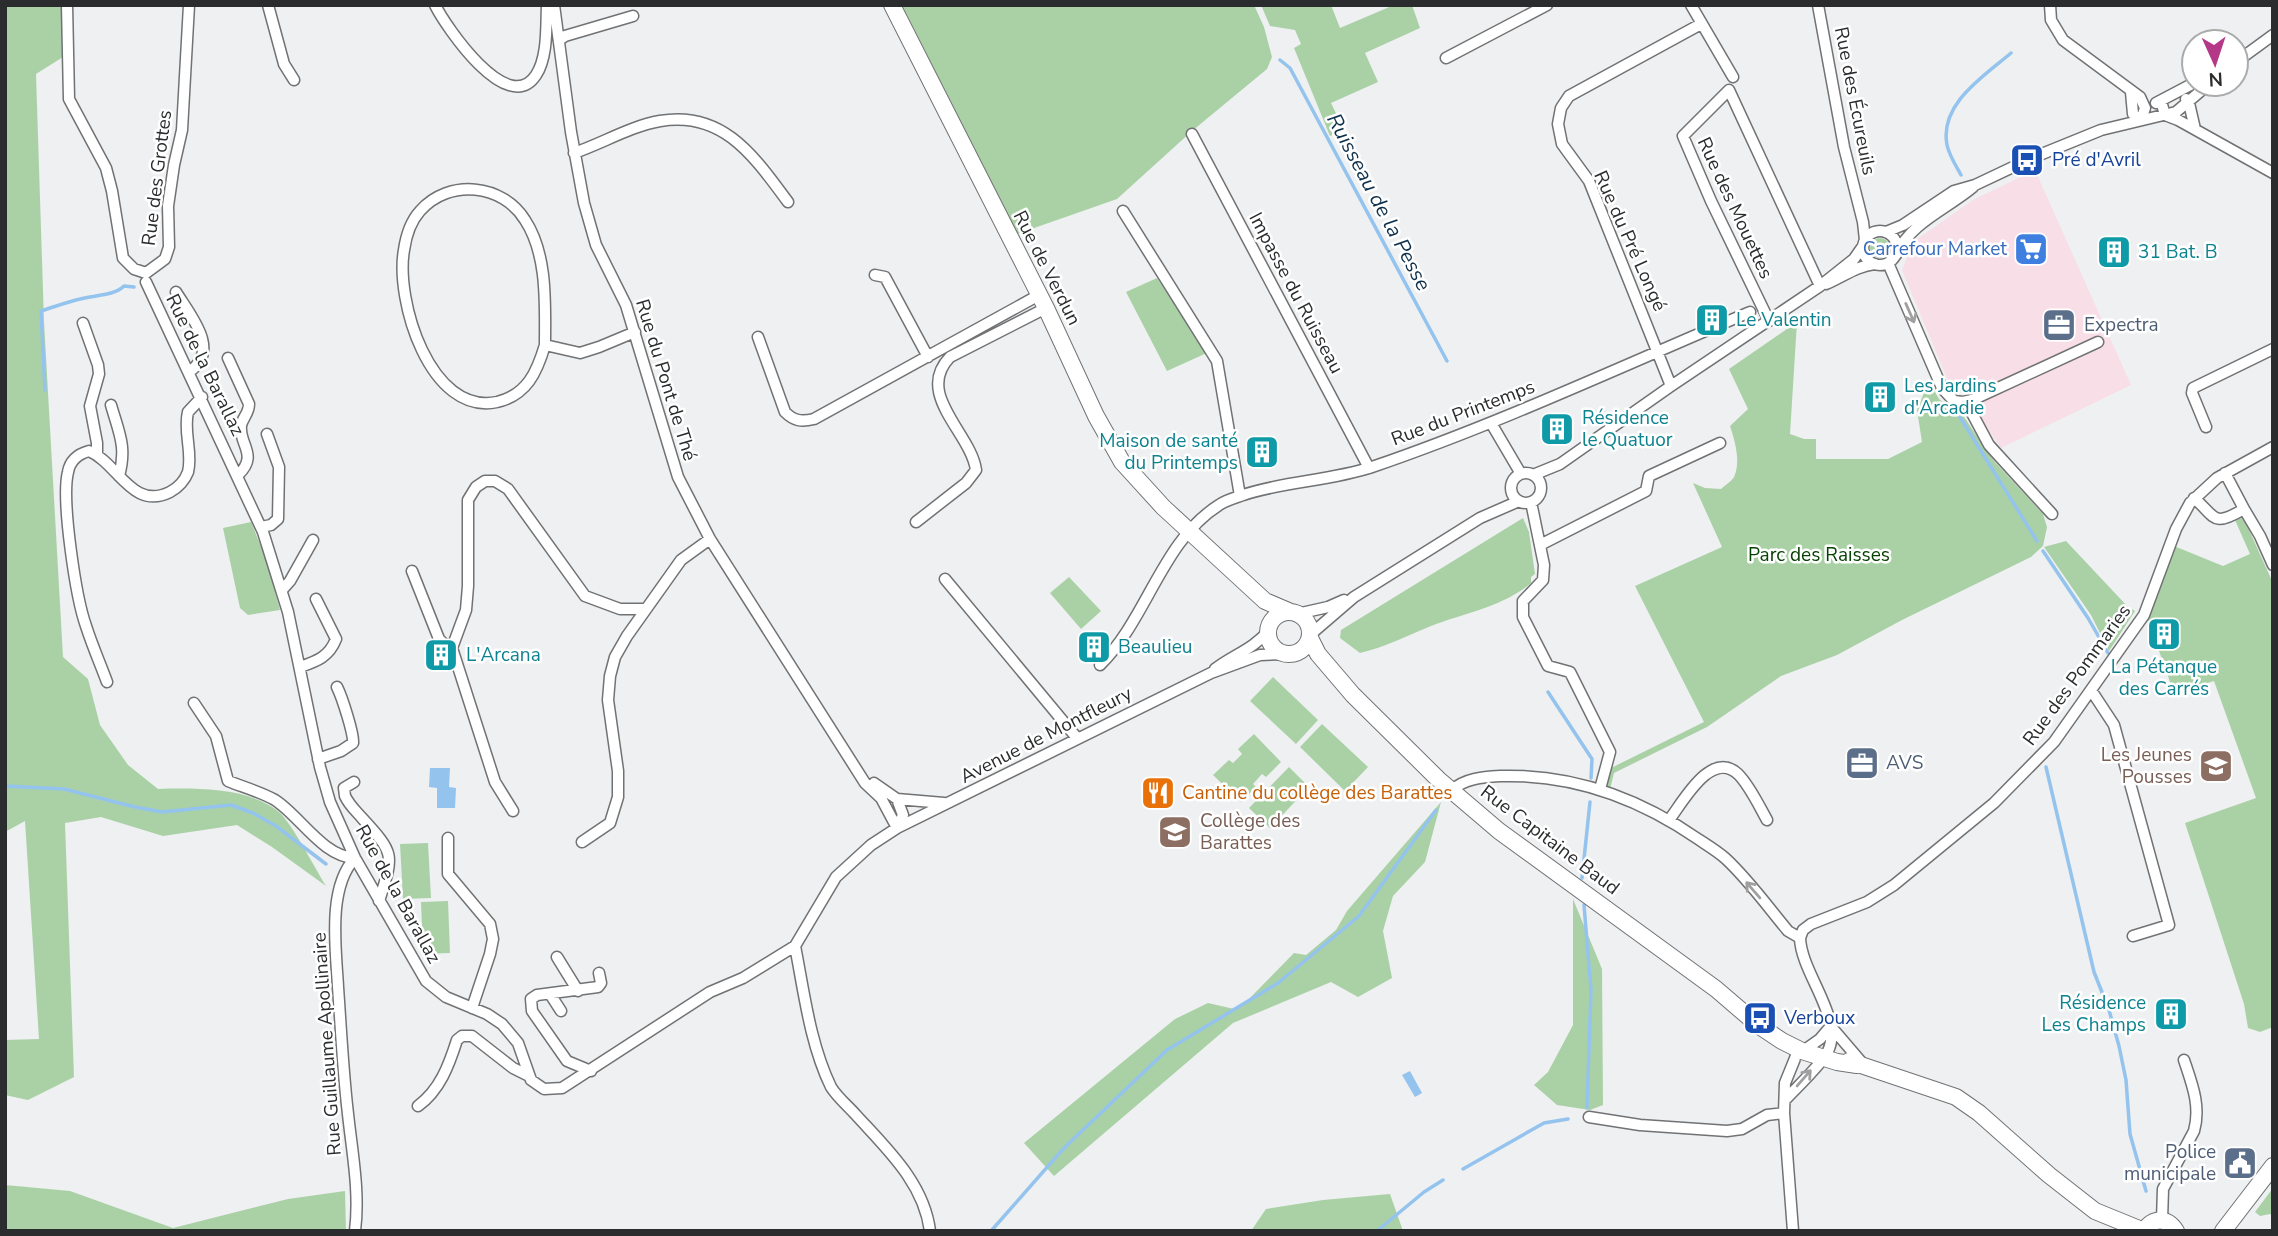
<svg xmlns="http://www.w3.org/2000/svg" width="2278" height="1236" font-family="'Nunito Sans',sans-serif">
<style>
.commercial{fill:#f8dee6}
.green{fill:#aad1a5}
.water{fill:#94c3ee}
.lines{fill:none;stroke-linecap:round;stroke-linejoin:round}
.stream{stroke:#94c3ee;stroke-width:3.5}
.minor-casing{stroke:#717274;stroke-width:13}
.secondary-casing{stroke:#717274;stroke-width:18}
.minor{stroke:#fff;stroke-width:10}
.secondary{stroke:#fff;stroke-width:16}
.oneway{stroke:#a0a0a0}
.labels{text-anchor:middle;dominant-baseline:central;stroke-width:5;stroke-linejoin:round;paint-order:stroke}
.street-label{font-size:19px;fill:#2b2c2d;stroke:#fff}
.transit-label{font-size:19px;fill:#164399;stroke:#fff;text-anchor:start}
.shop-label{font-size:19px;fill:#366cbe;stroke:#fff;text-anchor:end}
.culture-label{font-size:19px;fill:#0d838f;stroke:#fff;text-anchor:start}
.service-label{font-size:19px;fill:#4e5e75;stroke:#fff;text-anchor:start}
.park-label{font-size:19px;fill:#064202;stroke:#fff}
.education-label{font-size:19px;fill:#785e54;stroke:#fff;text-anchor:end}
.food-label{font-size:19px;fill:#c56008;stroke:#fff;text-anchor:start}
.water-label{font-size:21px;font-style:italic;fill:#0d304c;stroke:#fff}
</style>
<rect width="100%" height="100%" fill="#eef0f2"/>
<path class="commercial" d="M 2035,170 L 2131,385 L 2001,448 L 1979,416 L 1971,394 L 1951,388 L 1902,270 L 1913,242 L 1973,200 Z"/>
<path class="green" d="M 5,5 L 63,5 L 63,57 L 36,74 L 44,322 L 63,657 L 88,679 L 100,725 L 128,765 L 158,789 C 195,788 249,787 279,812 C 291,822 316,870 326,886 L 272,847 L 237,825 L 163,836 L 101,817 L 65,823 L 74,1077 L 28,1100 L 5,1095 L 5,1040 L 39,1039 L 25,821 L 5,832 Z
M 902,5 L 1254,5 L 1264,27 L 1272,57 L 1267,69 L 1192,131 L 1117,199 L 1017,234 Z
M 1261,5 L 1331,5 L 1340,28 L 1394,5 L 1412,5 L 1420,28 L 1365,53 L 1378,82 L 1331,103 L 1344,130 L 1330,136 L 1294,48 L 1301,44 L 1295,30 L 1270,26 Z
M1870 248a10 10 0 1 1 20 0a10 10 0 1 1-20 0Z
M 1157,278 L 1209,352 L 1167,371 L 1126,292 Z
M 1797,322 L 1790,434 L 1804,439 L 1816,439 L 1816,459 L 1888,459 L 1922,442 L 1917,410 L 1929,381 L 1939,399 L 1948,406 L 1960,411 L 1994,461 L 2043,514 L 2047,527 L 2043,546 L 2031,557 L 1902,620 L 1837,655 L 1781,676 L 1707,727 L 1614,773 L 1610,789 L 1605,788 L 1611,768 L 1704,722 L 1635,586 L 1722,547 L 1693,483 L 1705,488 L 1721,489 C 1725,485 1732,481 1734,477 C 1741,462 1735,441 1730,426 L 1748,409 L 1729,369 Z
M 1523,518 L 1529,532 L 1535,574 L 1531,577 L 1531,583 C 1503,607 1464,613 1431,626 C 1407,636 1385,647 1360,653 L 1340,638 L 1341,630 Z
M 2242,518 L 2245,521 L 2273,583 L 2273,1027 L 2260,1032 L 2248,1028 L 2244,1004 L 2185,823 L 2256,798 L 2214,681 L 2174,693 L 2148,620 L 2174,546 L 2223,566 L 2250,554 L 2235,520 Z
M 251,522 L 266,559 L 280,610 L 248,615 L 240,608 L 223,528 Z
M 2066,541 L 2128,607 L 2135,611 L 2109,651 L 2091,615 L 2044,547 Z
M 1069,577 L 1101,611 L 1081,629 L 1050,593 Z
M 1273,677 L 1318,720 L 1296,744 L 1250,701 Z
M 1322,724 L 1368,767 L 1345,791 L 1300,747 Z
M 1254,734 L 1281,762 L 1266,777 L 1262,774 L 1253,784 L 1256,787 L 1241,802 L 1213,775 L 1229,760 L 1233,763 L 1242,754 L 1238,749 Z
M 1289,767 L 1309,787 L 1270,828 L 1249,808 Z
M 1441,802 L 1425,862 L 1393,896 L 1383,931 L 1392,978 L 1358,997 L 1331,982 L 1233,1023 L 1054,1176 L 1024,1143 L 1175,1019 L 1208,1003 L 1234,1009 L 1245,1003 L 1294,953 L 1306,955 L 1336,930 L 1347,911 Z
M 428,843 L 431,898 L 403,899 L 400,844 Z
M 1573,899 L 1602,969 L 1603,1105 L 1590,1110 L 1557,1105 L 1534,1085 L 1548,1072 L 1573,1025 Z
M 448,901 L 450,953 L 423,954 L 421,902 Z
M 5,1185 L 70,1191 L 173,1228 L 288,1199 L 345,1191 L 346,1231 L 5,1231 Z
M 2273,1188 L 2273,1216 L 2270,1214 L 2260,1216 L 2255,1212 Z
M 1390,1194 L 1403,1231 L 1251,1231 L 1266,1209 L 1323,1200 Z"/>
<path class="water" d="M 430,768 L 450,768 L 449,787 L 456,788 L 455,808 L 437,808 L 437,788 L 429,787 Z
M 1410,1071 L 1422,1093 L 1415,1097 L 1402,1075 Z"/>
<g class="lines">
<path class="stream" d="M 1280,60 L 1290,68 L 1447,361
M 1961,175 C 1956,166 1949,155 1947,145 C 1939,104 1984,76 2011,53
M 45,390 L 41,311 C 54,307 67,302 80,299 C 94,295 114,296 124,286 L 134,287
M 1958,414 L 2037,541
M 2043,551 L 2088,618 L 2108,653
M 1548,692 L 1592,759 L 1591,778
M 2046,767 L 2094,972 L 2109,1010 L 2119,1046 L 2126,1080 L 2130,1134 L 2146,1191
M 5,786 L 64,789 L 135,807 L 162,812 L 231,805 L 253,813 L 276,826 L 326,864
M 1582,878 L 1590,802
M 1584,905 L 1591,990 L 1587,1108
M 1463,1169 L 1544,1123 L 1568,1119
M 991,1231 L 1064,1148 L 1167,1050 L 1278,983 L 1359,916 L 1436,810
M 1377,1231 L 1424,1192 L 1443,1180"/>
<g class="minor-casing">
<path id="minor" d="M 67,5 L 69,99 L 106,168 L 112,191 L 123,258 L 134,269 L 146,273 L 165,259 L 169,247 L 168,206 L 174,165 L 182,130 L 189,5
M 268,5 L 284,64 L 294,80
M 435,5 C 446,27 508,118 536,75 C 548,57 546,26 547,5
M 554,5 L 571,132 L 584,203 L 596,245 L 626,305 L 678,477 L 710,539 L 865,783 L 881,798 L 897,828
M 1691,5 L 1733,77
M 1818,5 L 1844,147 L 1863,222 L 1865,240
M 2050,5 L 2051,20 L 2063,40 L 2140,97 L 2145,108 L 2141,120 L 2133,114 L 2131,92
M 559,40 L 565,36 L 633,16
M 1446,58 L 1547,5
M 2236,62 L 2273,35
M 2186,99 L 2189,103 L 2195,129
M 2161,101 L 2165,115 L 2178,120 L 2273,173
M 2156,103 L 2194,83
M 1192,134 L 1369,468
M 574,153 C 603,143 631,126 660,121 C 724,110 755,158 788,202
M 1123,211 L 1217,361 L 1240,496
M1863 248a17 17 0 1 1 34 0a17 17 0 1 1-34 0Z
M 1886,232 L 1903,225 L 1954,191 L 1975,185 L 2032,158 L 2101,130 L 2176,112 L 2209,84
M 1896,255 C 1911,222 1947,209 1973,187
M 1888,263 L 1942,388 L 1954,401 L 1963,402 L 1972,400 L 2098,342
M 875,275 L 885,277 L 928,357
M 146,282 L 263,532 L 288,612 L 320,767 L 330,802 L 355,858 L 426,981 L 446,997 L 487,1014 L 502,1024 L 518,1043 L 531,1080 L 544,1089 L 562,1088 L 710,992 L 743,978 L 795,946 L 836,877 L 871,845 L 897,828 L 1211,673 L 1260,655 L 1285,654
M 1826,284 C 1843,277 1856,266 1875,264
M 176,292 C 190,315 221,350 190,371
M 1769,321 L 1711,201 L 1683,136 L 1729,90 L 1820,286
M 83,323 L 98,365 L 99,374 L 90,406 L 97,443 L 97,454
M 758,337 L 785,412 C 794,421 801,422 814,419 L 1039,295
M 545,345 C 537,372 527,395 497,402 C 430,416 395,300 404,250 C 406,236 411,221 420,211 C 449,178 503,184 525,220 C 548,255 545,305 545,345 L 580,353 L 599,347 L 635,332
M 228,358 L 249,404 C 249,414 242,418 241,426 C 239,445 259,455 238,475
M 1671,386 L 1589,181 L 1562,144 L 1558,124 L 1561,108 L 1569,96 L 1701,24
M 1966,402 L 1989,445 L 2052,514
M 111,405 C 119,433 127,447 119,476
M 1491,423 L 1521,474
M 2206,427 L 2192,393 L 2193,388 L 2273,349
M1511 488a15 15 0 1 1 30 0a15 15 0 1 1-30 0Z
M 1533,475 L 1560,464 L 1671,386 L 1820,286 L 1854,259 L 1863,246
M 2194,498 C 2216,517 2212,528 2244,509 L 2225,473
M 1531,502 L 1544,565 L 1543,580 L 1523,601 L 1523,617 L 1548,666 L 1570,672 L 1610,752 L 1600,789
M 2244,509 L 2260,536 L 2273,565
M 916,522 L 966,483 L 976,470 C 971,433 914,394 950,357 L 1046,308
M 261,527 L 271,525 L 278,519 L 279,467 L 267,434
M 1540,545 L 1646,491 L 1649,476 L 1720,443
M 412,571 L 439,639 L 445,645 L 452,648
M 945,579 L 1077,738
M 282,590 L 290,581 L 313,540
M 1297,614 L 1328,607 L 1344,600
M 1311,634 L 1354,597 L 1480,518 L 1519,501
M 1100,665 C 1148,618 1161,542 1219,505 C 1226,500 1235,498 1243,495 C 1285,481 1330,481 1372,467 C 1501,423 1624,365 1750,312
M 300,667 C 317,661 329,657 336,639 L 316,599
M 1215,669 C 1233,655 1254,649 1269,630
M 107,682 C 100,663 92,645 86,626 C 76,598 61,500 68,472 C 70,461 78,454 89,451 C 118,463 132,511 170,492 C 178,488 185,480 188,472 C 193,453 183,431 188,412 L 202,397
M 2091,690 L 2114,725 L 2169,925 L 2133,936
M 194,703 L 216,736 L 228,781 C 243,787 261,792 275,800 C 300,816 323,857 355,858
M 318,759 L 341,751 L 353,743 C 354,734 342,697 337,687
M 354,782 L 344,788 L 345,796 C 349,805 356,811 362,818 C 395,854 394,854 379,901
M 874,783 L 897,799 L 944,803
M 1451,791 C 1464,778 1484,777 1501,776 C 1573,774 1640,799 1698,839 C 1707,845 1717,851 1725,858 C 1748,879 1768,907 1788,931 L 1800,938
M 897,799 L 903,815 L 897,828
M 513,811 L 495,782 L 452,648 L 466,610 L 468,586 L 468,500 L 476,487 L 485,481 L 495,481 L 508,489 L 585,596 L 620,609 L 646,609
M 1669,820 C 1683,802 1711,749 1738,774 C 1750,786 1759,806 1767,820
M 448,838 L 448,874 L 490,924 L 493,939 L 490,954 L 472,1008
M 582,842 L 610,823 L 618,797 L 618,771 L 608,700 L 610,676 L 615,657 L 627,636 L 681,560 L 710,539
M 1800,938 L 1803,930 L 1811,924 L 1867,902 L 1894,885 L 1994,803 L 2054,742 L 2144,615 L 2176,529 L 2190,503 L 2217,478 L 2273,447
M 795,946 C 804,992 810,1044 831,1087 C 837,1097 848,1106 856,1115 C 887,1149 924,1183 930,1231
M 557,957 L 578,991
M 550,994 L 561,1011
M 1833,1029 L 1863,1064
M 591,1071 L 567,1061 L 532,1011 L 531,999 L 537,995 L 598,987 L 601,983 L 599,973
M 1785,1100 C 1795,1089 1823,1063 1828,1051 C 1844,1018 1801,973 1800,938
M 418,1106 C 440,1090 449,1065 457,1040 L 462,1036 L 472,1036 L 513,1068 L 529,1076
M 1589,1117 L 1640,1125 L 1727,1131 L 1742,1129 L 1767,1115 L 1784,1113
M 2162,1220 L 2163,1189 L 2194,1131 C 2201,1106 2192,1084 2184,1060
M 355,1231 C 360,1192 352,1152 348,1114 C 343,1072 341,1029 338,987 C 336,949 327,888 355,858
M 1793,1231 L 1784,1113 L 1785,1083 L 1796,1056 L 1820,1039 L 1831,1026"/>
</g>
<g class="secondary-casing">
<path id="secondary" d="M 892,5 L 1046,308 L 1096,416 L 1122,462 L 1163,507 L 1265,601 L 1291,612
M1268 633a21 21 0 1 1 42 0a21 21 0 1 1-42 0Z
M 1310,638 L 1318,654 L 1353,695 L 1438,779 L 1499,831 L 1716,989 L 1758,1025 L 1782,1041 L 1802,1051 L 1837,1062 L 1857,1065
M 1849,1061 L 1956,1097 L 1979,1113 L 2049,1175 L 2095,1211 L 2144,1231
M 2144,1231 C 2153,1217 2167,1217 2176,1231
M 2223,1231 L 2273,1166"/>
</g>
<use href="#minor" class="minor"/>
<use href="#secondary" class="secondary"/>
</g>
<defs><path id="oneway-shaft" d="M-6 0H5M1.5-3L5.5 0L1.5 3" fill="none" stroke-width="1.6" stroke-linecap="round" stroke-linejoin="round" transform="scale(1.75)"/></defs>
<g class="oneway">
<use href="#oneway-shaft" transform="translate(1910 313) rotate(66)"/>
<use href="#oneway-shaft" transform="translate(1753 890) rotate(-131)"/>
<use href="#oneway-shaft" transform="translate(1804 1078) rotate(-49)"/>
</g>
<defs>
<g id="bus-square" transform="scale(1.75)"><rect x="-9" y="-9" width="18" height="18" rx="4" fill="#1a4fb4" stroke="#fff"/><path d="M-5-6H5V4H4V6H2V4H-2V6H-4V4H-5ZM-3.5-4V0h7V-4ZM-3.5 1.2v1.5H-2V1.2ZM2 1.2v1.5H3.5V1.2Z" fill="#fff"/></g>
<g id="supermarket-square" transform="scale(1.75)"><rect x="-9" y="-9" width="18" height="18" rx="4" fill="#3f7fe0" stroke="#fff"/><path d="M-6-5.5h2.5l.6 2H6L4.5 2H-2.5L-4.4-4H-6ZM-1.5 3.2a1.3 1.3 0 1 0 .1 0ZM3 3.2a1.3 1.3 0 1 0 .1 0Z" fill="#fff"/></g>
<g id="building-square" transform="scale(1.75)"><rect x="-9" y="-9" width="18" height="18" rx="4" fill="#0f9aa8" stroke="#fff"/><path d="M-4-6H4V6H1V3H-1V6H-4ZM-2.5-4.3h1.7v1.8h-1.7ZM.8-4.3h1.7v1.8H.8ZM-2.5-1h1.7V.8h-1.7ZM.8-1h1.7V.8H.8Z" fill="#fff"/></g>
<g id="office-square" transform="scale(1.75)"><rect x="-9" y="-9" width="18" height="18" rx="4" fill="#5c6f8a" stroke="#fff"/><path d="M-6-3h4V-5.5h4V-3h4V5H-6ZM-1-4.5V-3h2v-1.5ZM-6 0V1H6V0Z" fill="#fff"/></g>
<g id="school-square" transform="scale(1.75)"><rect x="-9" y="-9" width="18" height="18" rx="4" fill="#8d6e63" stroke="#fff"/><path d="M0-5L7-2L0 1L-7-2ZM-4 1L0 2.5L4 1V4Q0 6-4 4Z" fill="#fff"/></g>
<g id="restaurant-square" transform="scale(1.75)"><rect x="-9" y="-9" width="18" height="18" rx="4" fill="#e8710a" stroke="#fff"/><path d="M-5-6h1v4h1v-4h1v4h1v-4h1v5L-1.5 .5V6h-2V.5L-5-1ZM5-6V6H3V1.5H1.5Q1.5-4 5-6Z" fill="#fff"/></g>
<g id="civic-square" transform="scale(1.75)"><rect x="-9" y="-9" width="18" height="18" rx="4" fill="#5c6f8a" stroke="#fff"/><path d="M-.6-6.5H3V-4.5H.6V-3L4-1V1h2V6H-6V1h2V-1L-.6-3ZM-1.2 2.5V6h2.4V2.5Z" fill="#fff"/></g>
</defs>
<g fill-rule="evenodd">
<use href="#bus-square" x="2027" y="160"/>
<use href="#supermarket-square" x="2031" y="249"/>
<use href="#building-square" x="2114" y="252"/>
<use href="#building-square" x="1712" y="320"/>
<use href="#office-square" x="2059" y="325"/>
<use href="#building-square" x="1880" y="397"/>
<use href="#building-square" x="1557" y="429"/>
<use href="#building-square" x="1262" y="452"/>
<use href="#building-square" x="2164" y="634"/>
<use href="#building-square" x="1094" y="647"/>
<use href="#building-square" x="441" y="655"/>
<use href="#office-square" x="1862" y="763"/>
<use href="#school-square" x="2216" y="766"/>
<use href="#restaurant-square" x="1158" y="793"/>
<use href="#school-square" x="1175" y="832"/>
<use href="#building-square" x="2171" y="1014"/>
<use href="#bus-square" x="1760" y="1018"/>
<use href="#civic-square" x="2240" y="1163"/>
</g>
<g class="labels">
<g class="street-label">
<text transform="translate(1855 101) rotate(79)">Rue des Écureuils</text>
<text transform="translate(157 178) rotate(-83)">Rue des Grottes</text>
<text transform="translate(1735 208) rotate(65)">Rue des Mouettes</text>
<text transform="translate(1630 241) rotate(66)">Rue du Pré Longé</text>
<text transform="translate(1047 268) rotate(63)">Rue de Verdun</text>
<text transform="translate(1296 293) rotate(62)">Impasse du Ruisseau</text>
<text transform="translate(205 365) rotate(64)">Rue de la Barallaz</text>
<text transform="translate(666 380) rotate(73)">Rue du Pont de Thé</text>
<text transform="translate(1463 413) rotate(-21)">Rue du Printemps</text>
<text transform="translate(2077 675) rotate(-54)">Rue des Pommaries</text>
<text transform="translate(1046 735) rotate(-27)">Avenue de Montfleury</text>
<text transform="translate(1550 840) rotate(37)">Rue Capitaine Baud</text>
<text transform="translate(398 894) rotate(61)">Rue de la Barallaz</text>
<text transform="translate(327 1044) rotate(-94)">Rue Guillaume Apollinaire</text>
</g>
<g class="transit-label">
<text x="2052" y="160">Pré d'Avril</text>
<text x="1784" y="1018">Verboux</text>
</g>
<g class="shop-label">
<text x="2007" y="249">Carrefour Market</text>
</g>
<g class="culture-label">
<text x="2138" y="252">31 Bat. B</text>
<text x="1736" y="320">Le Valentin</text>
<text x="1904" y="386">Les Jardins<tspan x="1904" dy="22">d'Arcadie</tspan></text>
<text x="1582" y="418">Résidence<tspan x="1582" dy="22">le Quatuor</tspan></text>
<text x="1238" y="441" text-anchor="end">Maison de santé<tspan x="1238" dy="22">du Printemps</tspan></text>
<text x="1118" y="647">Beaulieu</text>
<text x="466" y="655">L'Arcana</text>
<text x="2164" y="667" text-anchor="middle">La Pétanque<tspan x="2164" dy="22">des Carrés</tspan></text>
<text x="2146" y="1003" text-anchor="end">Résidence<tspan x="2146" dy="22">Les Champs</tspan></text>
</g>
<g class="service-label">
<text x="2084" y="325">Expectra</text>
<text x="1886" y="763">AVS</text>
<text x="2216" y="1152" text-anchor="end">Police<tspan x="2216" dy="22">municipale</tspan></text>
</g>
<g class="park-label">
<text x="1819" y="555">Parc des Raisses</text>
</g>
<g class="education-label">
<text x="2192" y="755">Les Jeunes<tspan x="2192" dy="22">Pousses</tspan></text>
<text x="1200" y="821" text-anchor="start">Collège des<tspan x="1200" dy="22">Barattes</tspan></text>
</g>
<g class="food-label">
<text x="1182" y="793">Cantine du collège des Barattes</text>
</g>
<g class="water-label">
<text transform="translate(1379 202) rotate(62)">Ruisseau de la Pesse</text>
</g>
</g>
<rect width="2278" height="1236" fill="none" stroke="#2b2c2d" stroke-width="14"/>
<g transform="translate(2215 63) rotate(177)"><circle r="33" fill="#ffffff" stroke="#aaabab" stroke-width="2"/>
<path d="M0-5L12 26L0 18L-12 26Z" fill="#b53888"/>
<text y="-10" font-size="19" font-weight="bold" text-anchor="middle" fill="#2b2c2d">N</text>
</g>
</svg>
